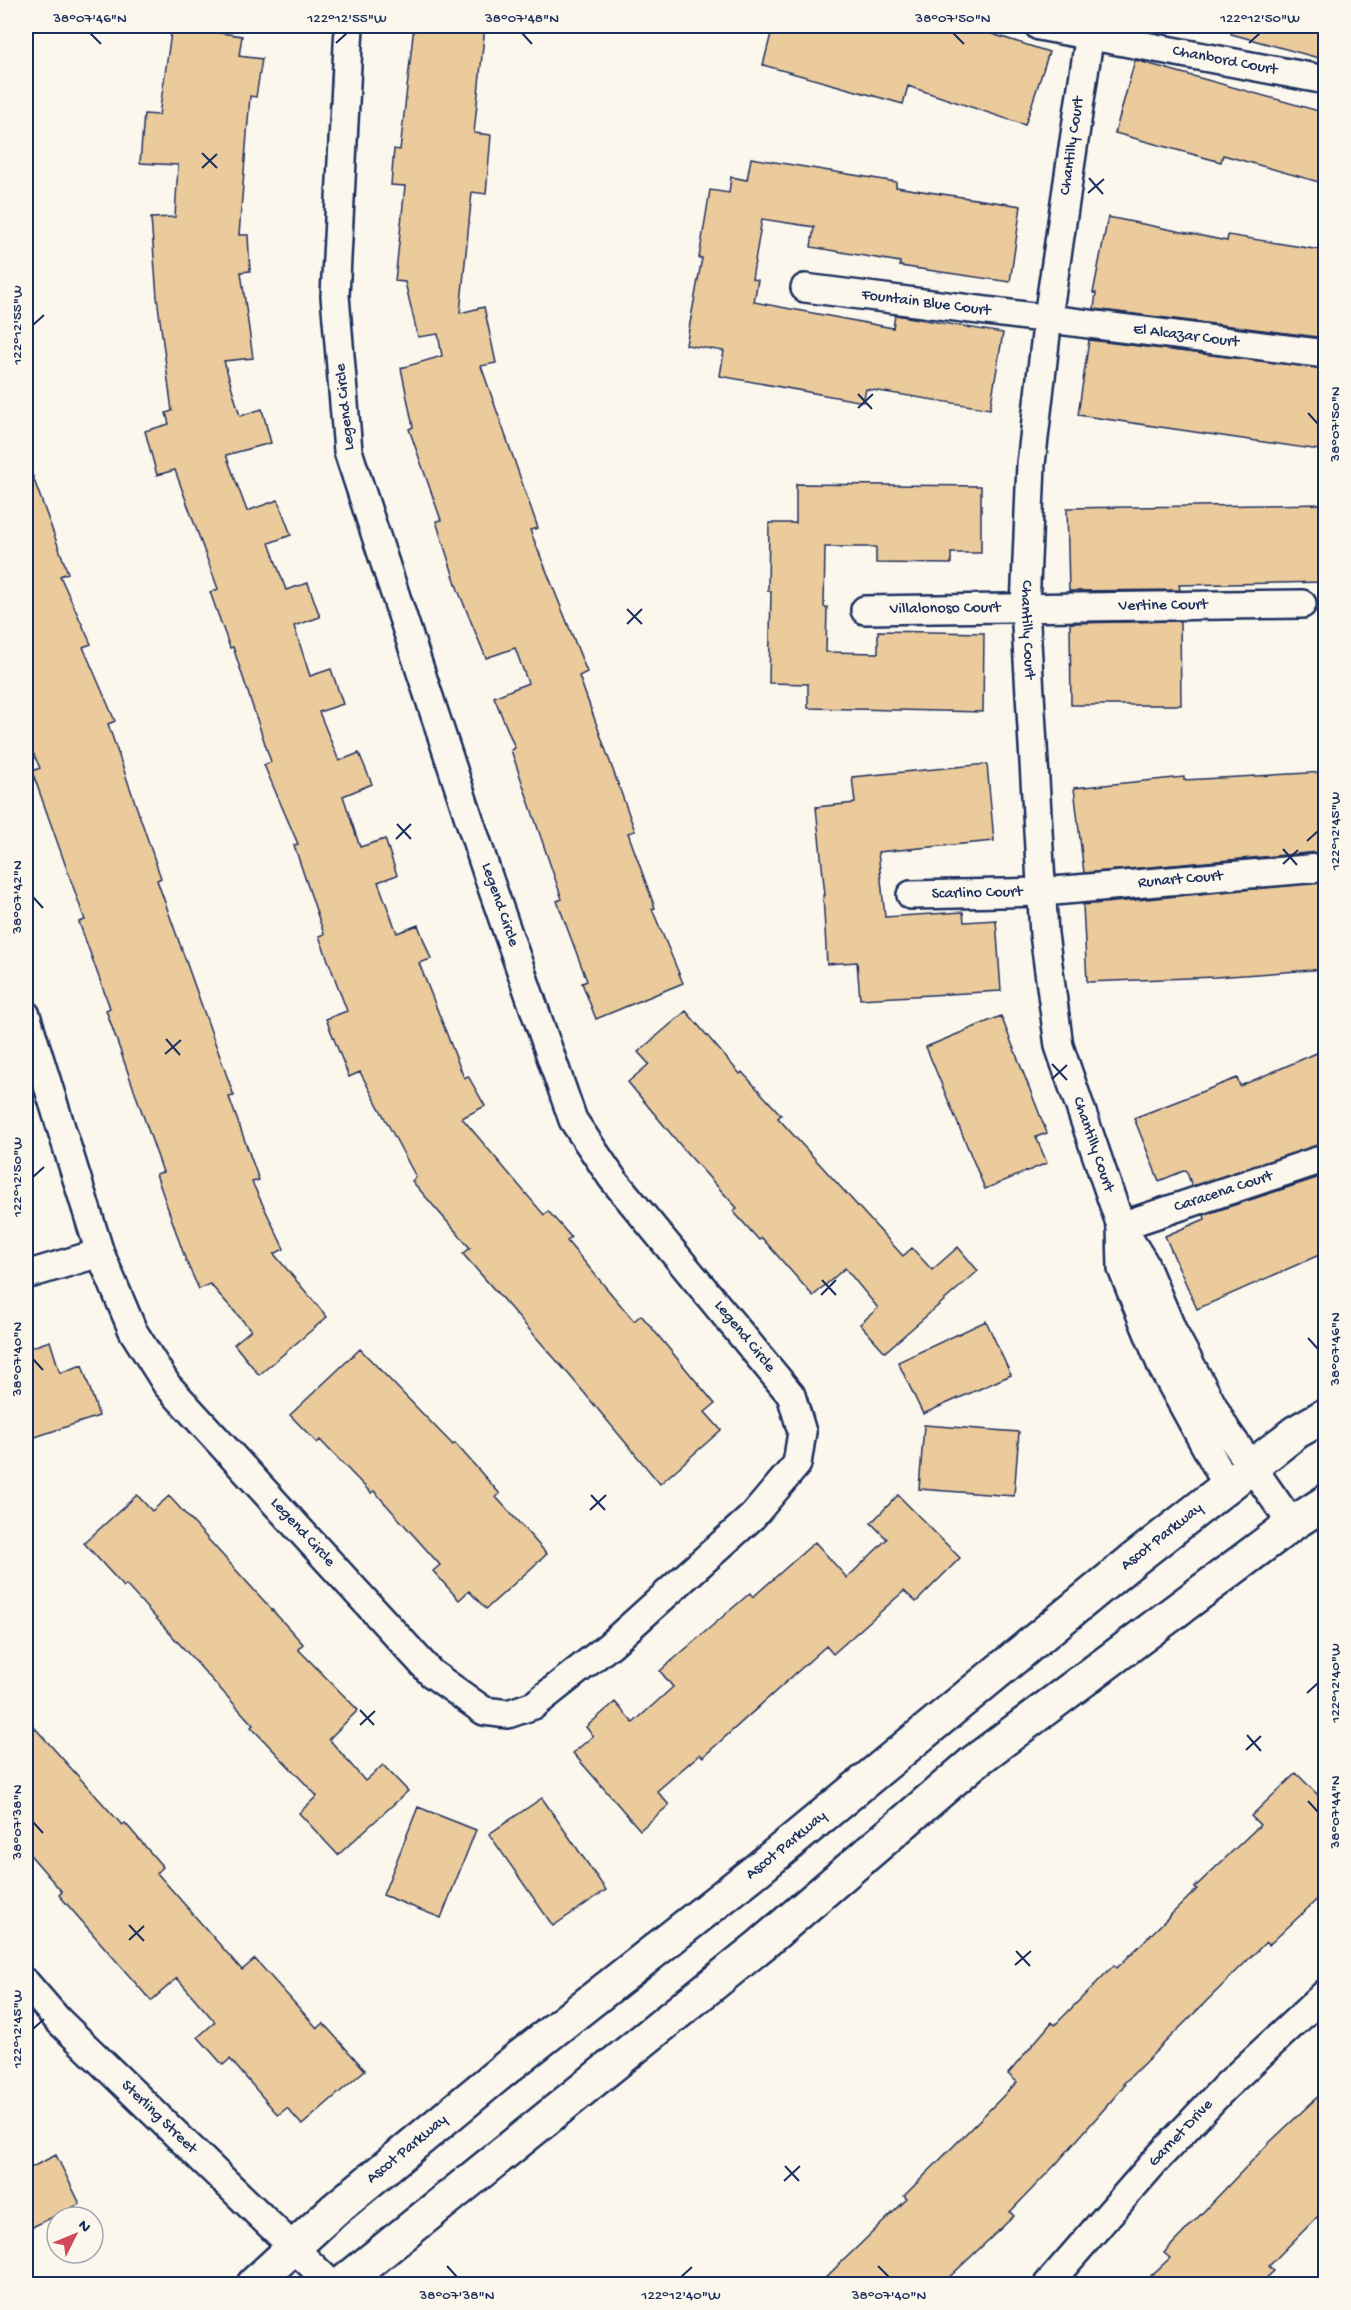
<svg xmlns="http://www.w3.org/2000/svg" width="1351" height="2310" font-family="'Gochi Hand',sans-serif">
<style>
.building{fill:#ebca9c;stroke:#1b2f5e;stroke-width:1.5}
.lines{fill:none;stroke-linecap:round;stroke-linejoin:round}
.street-casing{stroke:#1b2f5e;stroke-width:32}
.secondary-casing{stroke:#1b2f5e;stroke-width:38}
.street{stroke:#fbf7ec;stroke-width:27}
.secondary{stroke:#fbf7ec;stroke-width:33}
.ticks{fill:none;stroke:#1b2f5e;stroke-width:2}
.labels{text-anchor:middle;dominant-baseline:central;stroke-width:4.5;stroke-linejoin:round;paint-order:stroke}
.street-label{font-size:16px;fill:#1b2f5e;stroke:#fbf7ec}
.neatline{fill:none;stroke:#1b2f5e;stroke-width:2}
.ticks-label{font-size:15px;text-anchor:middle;fill:#1b2f5e}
</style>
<rect width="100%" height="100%" fill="#fbf7ec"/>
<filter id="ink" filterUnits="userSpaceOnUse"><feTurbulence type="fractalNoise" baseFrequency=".0167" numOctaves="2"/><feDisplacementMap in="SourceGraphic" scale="12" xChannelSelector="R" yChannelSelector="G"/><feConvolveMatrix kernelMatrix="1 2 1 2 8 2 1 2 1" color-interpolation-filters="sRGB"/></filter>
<g filter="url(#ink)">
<path class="building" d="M 172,26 L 242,36 L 239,56 L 262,59 L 256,97 L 250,96 L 239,235 L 248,235 L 250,271 L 241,272 L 253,358 L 224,361 L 240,416 L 262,409 L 271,443 L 226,455 L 247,511 L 278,500 L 291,535 L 269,543 L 286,590 L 308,583 L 320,617 L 294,626 L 310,676 L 331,669 L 343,704 L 319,712 L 339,761 L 359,753 L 372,784 L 343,796 L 360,847 L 385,839 L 397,875 L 378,882 L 397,933 L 418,925 L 431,959 L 419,963 L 464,1078 L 468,1076 L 485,1106 L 462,1118 L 544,1215 L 548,1211 L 571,1237 L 567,1241 L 634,1321 L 641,1315 L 715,1404 L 705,1412 L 721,1430 L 660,1484 L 571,1377 L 463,1254 L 470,1248 L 412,1181 L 416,1177 L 360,1072 L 349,1077 L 326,1019 L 347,1011 L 319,936 L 324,934 L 294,845 L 298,844 L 264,765 L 271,762 L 233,647 L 230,648 L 210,592 L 218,589 L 175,470 L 157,475 L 145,431 L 169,424 L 166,413 L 172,411 L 157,297 L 151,218 L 175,217 L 178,165 L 140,163 L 144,114 L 159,115 Z
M 414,26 L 485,26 L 474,133 L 491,135 L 486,194 L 472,192 L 460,313 L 484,307 L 496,363 L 481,366 L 538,528 L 530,530 L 587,672 L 579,676 L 635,831 L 628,833 L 655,908 L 652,909 L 683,983 L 596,1019 L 582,983 L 587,981 L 557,901 L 562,899 L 511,750 L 515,748 L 494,697 L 528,683 L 515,648 L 486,658 L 458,590 L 436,521 L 441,520 L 409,429 L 413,427 L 401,368 L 442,356 L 438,334 L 418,337 L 405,282 L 395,281 L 405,186 L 391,185 L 394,149 L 400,150 Z
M 773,26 L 913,26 L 940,33 L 942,26 L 967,26 L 1049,52 L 1025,125 L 908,86 L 903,104 L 763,65 Z
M 1232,26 L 1326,26 L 1326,60 L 1231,34 Z
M 1135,60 L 1326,113 L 1326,184 L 1223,155 L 1221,162 L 1115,133 Z
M 751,158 L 896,182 L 896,187 L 1021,206 L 1010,282 L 900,266 L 900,262 L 811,247 L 814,227 L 762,219 L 752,279 L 758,280 L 754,302 L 893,328 L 895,315 L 1003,333 L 990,409 L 866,389 L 863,402 L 720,376 L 724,351 L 686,345 L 702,258 L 699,258 L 710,190 L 729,193 L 731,177 L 747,180 Z
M 1108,217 L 1227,241 L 1228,235 L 1326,251 L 1326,338 L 1094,309 L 1096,293 L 1093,293 Z
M 1089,340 L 1326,369 L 1326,451 L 1078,415 Z
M 26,466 L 29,466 L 68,573 L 60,576 L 91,644 L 83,647 L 115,721 L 108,724 L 161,878 L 157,880 L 234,1096 L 229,1097 L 259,1180 L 252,1182 L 284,1249 L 274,1254 L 327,1317 L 259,1375 L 234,1344 L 251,1330 L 210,1284 L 199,1289 L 186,1261 L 156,1174 L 163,1172 L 106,1010 L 110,1008 L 79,922 L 85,920 L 32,771 L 40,768 L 26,737 Z
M 796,484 L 981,486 L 981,553 L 951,553 L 951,564 L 876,563 L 876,547 L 825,547 L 824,607 L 827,607 L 826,652 L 878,653 L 878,631 L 984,633 L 983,712 L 808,708 L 808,684 L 769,683 L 771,591 L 768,591 L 769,523 L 796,523 Z
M 1326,504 L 1326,582 L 1179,585 L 1180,590 L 1069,591 L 1067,508 Z
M 1180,621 L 1181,705 L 1071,705 L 1070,623 Z
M 987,764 L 994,841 L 878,852 L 885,917 L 963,912 L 964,922 L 996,920 L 1001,991 L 860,999 L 857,962 L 827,964 L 823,895 L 825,895 L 816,807 L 855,803 L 852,777 Z
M 1326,772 L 1326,854 L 1318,852 L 1084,873 L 1074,788 L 1184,777 L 1184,780 Z
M 1326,882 L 1326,969 L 1215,977 L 1087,982 L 1083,905 Z
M 686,1011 L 740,1074 L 742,1072 L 781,1115 L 778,1118 L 903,1256 L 912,1248 L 932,1270 L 958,1247 L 978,1271 L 885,1352 L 860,1324 L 878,1308 L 845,1268 L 813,1296 L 762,1238 L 759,1240 L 733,1211 L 737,1208 L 686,1152 L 628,1082 L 649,1064 L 638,1052 Z
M 1001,1016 L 1047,1133 L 1036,1137 L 1047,1163 L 985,1189 L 926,1047 Z
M 1326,1049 L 1326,1143 L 1192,1186 L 1186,1170 L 1159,1181 L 1134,1118 L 1237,1078 L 1240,1086 Z
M 1326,1175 L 1326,1252 L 1197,1309 L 1165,1236 L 1205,1219 L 1204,1215 Z
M 986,1321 L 1011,1375 L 923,1414 L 898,1362 Z
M 50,1341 L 60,1373 L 82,1365 L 99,1416 L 26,1440 L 26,1349 Z
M 360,1349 L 453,1445 L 455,1443 L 500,1494 L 496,1497 L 547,1554 L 486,1609 L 469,1591 L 459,1600 L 433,1571 L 440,1565 L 374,1491 L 371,1493 L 320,1440 L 317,1443 L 290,1415 Z
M 924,1425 L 1019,1432 L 1014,1496 L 919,1489 Z
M 137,1495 L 152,1511 L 169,1496 L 303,1644 L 298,1649 L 358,1710 L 329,1739 L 365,1781 L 383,1765 L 408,1791 L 338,1855 L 299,1813 L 317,1796 L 251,1727 L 253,1725 L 126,1585 L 124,1587 L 84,1543 Z
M 898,1495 L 960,1558 L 916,1602 L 904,1591 L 833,1654 L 826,1646 L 703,1757 L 700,1754 L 657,1791 L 669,1805 L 640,1830 L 573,1753 L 593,1736 L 586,1727 L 615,1702 L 633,1723 L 673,1687 L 660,1671 L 750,1593 L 753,1597 L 815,1542 L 847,1578 L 887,1539 L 871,1523 Z
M 26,1718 L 122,1825 L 125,1823 L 163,1867 L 157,1873 L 242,1970 L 255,1959 L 317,2028 L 323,2023 L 365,2070 L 302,2125 L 287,2108 L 278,2115 L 230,2059 L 223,2065 L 198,2037 L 215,2022 L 177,1978 L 151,2001 L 59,1895 L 62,1892 L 26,1850 Z
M 1296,1773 L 1326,1803 L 1326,1891 L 1269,1945 L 1266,1942 L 1123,2084 L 1125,2085 L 1057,2163 L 1010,2212 L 1014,2216 L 942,2284 L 819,2284 L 907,2199 L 904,2196 L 1017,2082 L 1008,2074 L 1052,2022 L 1055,2025 L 1114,1965 L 1117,1968 L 1197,1889 L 1195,1887 L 1260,1825 L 1251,1816 Z
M 542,1798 L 606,1890 L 553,1926 L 489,1834 Z
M 418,1807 L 476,1830 L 441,1918 L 383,1895 Z
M 1326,2089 L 1326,2208 L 1269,2266 L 1274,2271 L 1260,2284 L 1142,2284 L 1170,2258 L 1164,2253 L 1270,2142 Z
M 56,2155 L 80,2204 L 26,2230 L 26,2170 Z"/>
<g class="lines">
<g class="street-casing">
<g id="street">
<path id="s1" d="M 1039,26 L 1326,80"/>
<path id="s2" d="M 1091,26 L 1048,317 L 1031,464 L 1025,608 L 1044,934 L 1059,1046 L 1121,1226 L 1144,1263 L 1173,1332 L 1226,1430 L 1292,1524"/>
<path id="s3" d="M 805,288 L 1326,354"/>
<path id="s4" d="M 865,610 L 1302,604"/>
<path id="s5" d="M 911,895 L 1042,892 L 1319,868"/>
<path id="s6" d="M 26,1015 L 100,1253 L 133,1331 L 167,1385 L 431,1673 L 484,1711 L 508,1714 L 534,1705 L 610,1645 L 753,1516 L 797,1464 L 802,1432 L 791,1395 L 612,1178 L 573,1120 L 489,879 L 348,451 L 335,296 L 349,26"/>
<path id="s7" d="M 1121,1226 L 1326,1158"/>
<path d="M 1121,1227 L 1122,1269 L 1162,1367 L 1228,1487"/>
<path d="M 26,1275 L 100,1253"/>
<path id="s8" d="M 26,1983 L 58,2020 L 331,2284"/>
<path id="s9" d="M 1048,2284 L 1157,2159 L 1224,2088 L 1326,1993"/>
</g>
</g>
<g class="secondary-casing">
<g id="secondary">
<path id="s10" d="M 254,2284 L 334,2210 L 506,2068 L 757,1870 L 1133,1560 L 1296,1432 L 1326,1415"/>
<path d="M 342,2284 L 761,1945 L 974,1762 L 1292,1524 L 1326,1502"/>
</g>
</g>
<use href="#street" class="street"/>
<use href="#secondary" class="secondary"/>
</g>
</g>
<path class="ticks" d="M 90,33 L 101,44M 522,33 L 532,44M 953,33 L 964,44M 336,43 L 347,33M 1249,43 L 1260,33M 202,153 L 217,168M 202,168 L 217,154M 1089,178 L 1103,194M 1088,193 L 1104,179M 33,325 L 44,315M 858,394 L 872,409M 858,408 L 873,394M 1308,413 L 1318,424M 627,609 L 642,624M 627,624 L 642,609M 397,824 L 411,839M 396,839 L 411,824M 1307,841 L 1318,831M 1283,849 L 1297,865M 1283,864 L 1298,850M 33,897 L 43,908M 166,1039 L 180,1055M 165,1054 L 181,1040M 1052,1064 L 1067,1080M 1052,1079 L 1067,1065M 33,1177 L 44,1167M 822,1280 L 836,1295M 821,1295 L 836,1280M 1308,1338 L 1318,1349M 33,1359 L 43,1370M 591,1495 L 605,1510M 590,1510 L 606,1495M 1307,1693 L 1318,1683M 360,1710 L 374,1725M 360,1725 L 375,1711M 1247,1735 L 1261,1751M 1246,1750 L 1261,1736M 1308,1801 L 1318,1812M 33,1822 L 43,1833M 129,1925 L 144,1941M 129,1940 L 144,1926M 1016,1951 L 1030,1966M 1015,1965 L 1031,1951M 33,2029 L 44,2019M 785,2166 L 799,2181M 784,2181 L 800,2166M 447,2266 L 457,2277M 878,2266 L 889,2277M 681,2277 L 692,2267"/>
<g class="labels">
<g class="street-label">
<text stroke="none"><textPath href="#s1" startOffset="189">Chanbord Court</textPath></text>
<text transform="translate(1073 146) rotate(-82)">Chantilly Court</text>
<text stroke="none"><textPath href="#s3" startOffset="122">Fountain Blue Court</textPath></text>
<text stroke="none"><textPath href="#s3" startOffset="384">El Alcazar Court</textPath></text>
<text transform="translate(346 407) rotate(-96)">Legend Circle</text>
<text stroke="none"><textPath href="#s4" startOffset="298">Vertine Court</textPath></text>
<text stroke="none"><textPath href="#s4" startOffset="80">Villalonoso Court</textPath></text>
<text stroke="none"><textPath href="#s2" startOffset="608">Chantilly Court</textPath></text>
<text stroke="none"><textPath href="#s5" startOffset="270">Runart Court</textPath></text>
<text stroke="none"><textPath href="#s5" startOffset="66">Scarlino Court</textPath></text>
<text transform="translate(499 905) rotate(71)">Legend Circle</text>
<text stroke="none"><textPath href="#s2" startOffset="1130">Chantilly Court</textPath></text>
<text stroke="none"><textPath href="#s7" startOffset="108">Caracena Court</textPath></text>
<text transform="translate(744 1337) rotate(51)">Legend Circle</text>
<text stroke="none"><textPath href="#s6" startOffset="598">Legend Circle</textPath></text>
<text stroke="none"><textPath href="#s10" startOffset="1176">Ascot Parkway</textPath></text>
<text stroke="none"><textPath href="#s10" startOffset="690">Ascot Parkway</textPath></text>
<text stroke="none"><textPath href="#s8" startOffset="189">Sterling Street</textPath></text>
<text stroke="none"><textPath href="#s9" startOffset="201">Garnet Drive</textPath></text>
<text stroke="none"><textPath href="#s10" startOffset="204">Ascot Parkway</textPath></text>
</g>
</g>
<rect width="1351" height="2310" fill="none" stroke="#fbf7ec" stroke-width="66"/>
<g transform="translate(75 2235) rotate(47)"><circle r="28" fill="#fbf7ec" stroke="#a1a7b3" stroke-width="1.5"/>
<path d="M0-4.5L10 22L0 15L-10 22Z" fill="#d1495b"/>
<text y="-9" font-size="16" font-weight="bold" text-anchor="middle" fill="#1b2f5e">N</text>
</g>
<rect x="33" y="33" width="1285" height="2244" class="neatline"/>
<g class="ticks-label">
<text x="90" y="22">38°07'46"N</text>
<text x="347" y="22">122°12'55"W</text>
<text x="522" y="22">38°07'48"N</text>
<text x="953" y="22">38°07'50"N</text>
<text x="1260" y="22">122°12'50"W</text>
<text transform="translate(16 325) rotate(-90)" y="5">122°12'55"W</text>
<text transform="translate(1334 424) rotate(-90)" y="5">38°07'50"N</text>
<text transform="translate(1334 831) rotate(-90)" y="5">122°12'45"W</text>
<text transform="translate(16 897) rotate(-90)" y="5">38°07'42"N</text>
<text transform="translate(16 1177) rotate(-90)" y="5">122°12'50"W</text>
<text transform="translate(1334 1349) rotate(-90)" y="5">38°07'46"N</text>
<text transform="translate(16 1359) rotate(-90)" y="5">38°07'40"N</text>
<text transform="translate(1334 1683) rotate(-90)" y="5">122°12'40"W</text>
<text transform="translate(1334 1812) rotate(-90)" y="5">38°07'44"N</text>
<text transform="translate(16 1822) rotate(-90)" y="5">38°07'38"N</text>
<text transform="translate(16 2029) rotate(-90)" y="5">122°12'45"W</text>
<text x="457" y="2299">38°07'38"N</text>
<text x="681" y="2299">122°12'40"W</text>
<text x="889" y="2299">38°07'40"N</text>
</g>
</svg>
